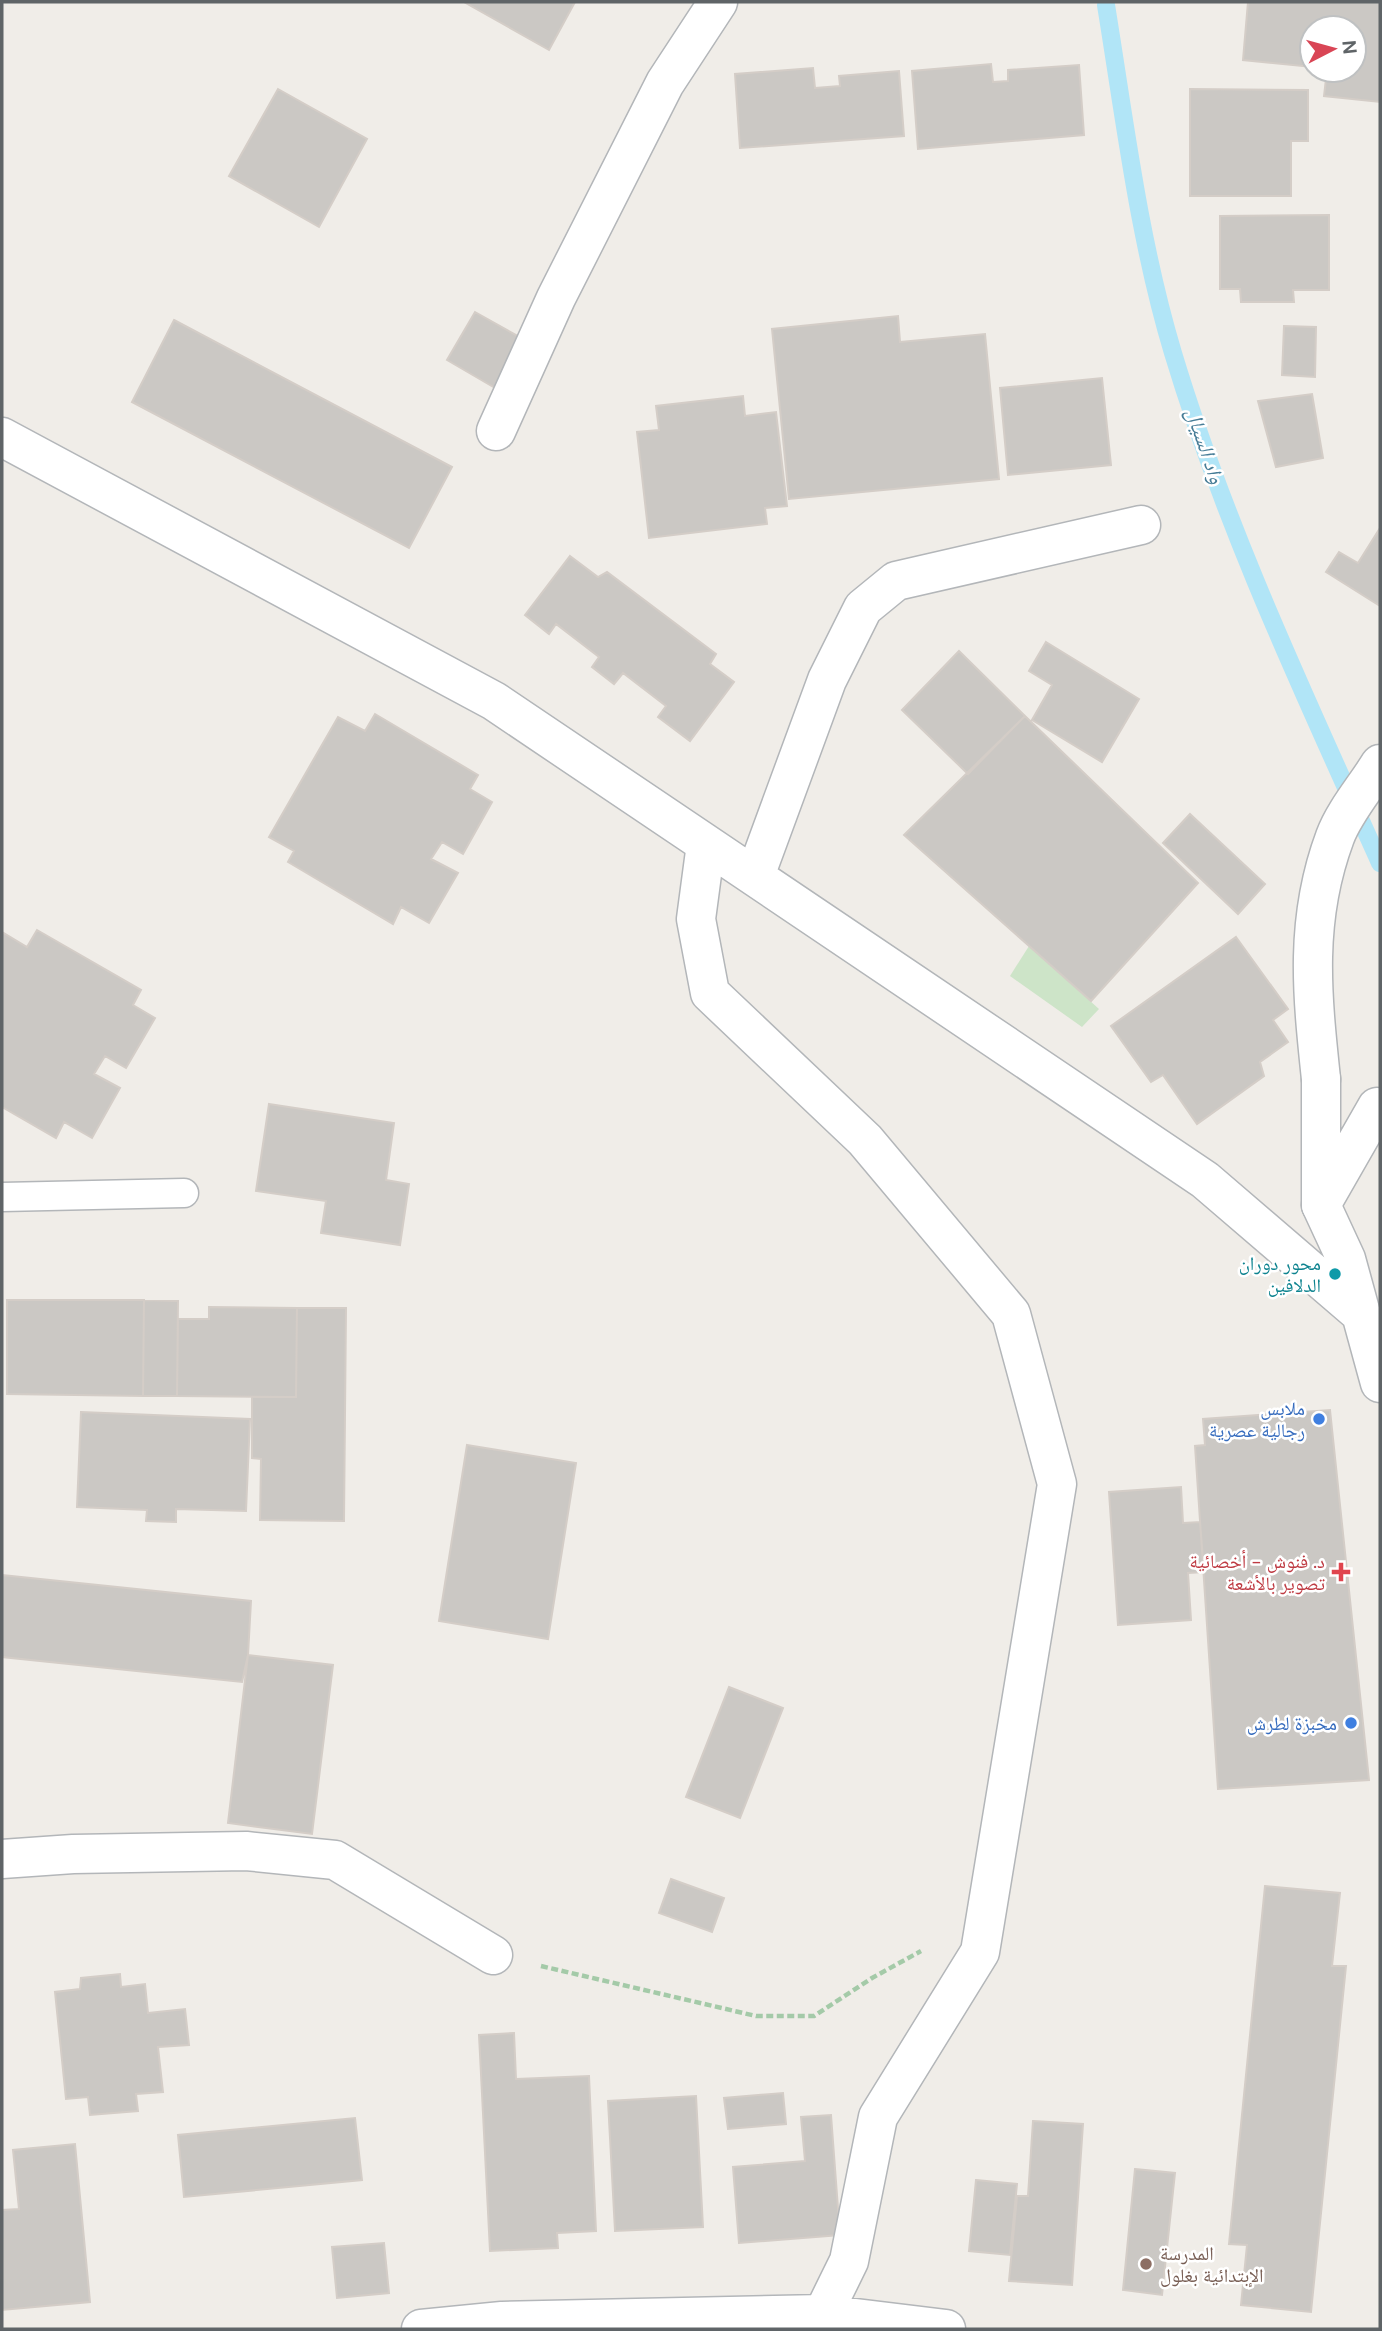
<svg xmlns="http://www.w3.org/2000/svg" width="1382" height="2331" font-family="'DM Sans','Noto Naskh Arabic',sans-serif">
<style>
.green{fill:#cde4c8}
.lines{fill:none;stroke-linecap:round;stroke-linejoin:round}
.stream{stroke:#b1e5f7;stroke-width:18}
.building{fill:#cbc8c4;stroke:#d4cdc7;stroke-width:2}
.service-casing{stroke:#b3b6b9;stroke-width:31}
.minor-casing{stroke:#b3b6b9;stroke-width:41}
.tertiary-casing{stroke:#b3b6b9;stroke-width:41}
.path{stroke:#a4caa8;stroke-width:4.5;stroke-dasharray:7 3.5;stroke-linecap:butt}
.service{stroke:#fff;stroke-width:28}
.minor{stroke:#fff;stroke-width:38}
.tertiary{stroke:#fff;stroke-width:38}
.culture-dot{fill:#0f9aa8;stroke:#fff;stroke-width:2.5}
.shop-dot{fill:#3f7fe0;stroke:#fff;stroke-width:2.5}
.health-dot{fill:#e0444e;stroke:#fff;stroke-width:2.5}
.education-dot{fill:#8d6e63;stroke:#fff;stroke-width:2.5}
.labels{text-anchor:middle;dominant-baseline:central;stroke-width:5;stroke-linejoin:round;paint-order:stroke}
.culture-label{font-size:19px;fill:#0d838f;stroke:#fff;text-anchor:end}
.shop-label{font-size:19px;fill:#366cbe;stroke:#fff;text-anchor:end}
.health-label{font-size:19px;fill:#be3a42;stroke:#fff;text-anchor:end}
.education-label{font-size:19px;fill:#785e54;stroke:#fff;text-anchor:start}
.water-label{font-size:21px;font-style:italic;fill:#477d97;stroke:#fff}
</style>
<rect width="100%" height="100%" fill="#f0ede8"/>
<path class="green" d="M 1029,946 L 1099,1009 L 1082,1027 L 1010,976 Z"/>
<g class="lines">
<path class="stream" d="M 1106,5 C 1125,122 1139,240 1173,353 C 1226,529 1305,696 1380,863"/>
</g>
<path class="building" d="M 464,2 L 575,2 L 549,50 Z
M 1248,2 L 1380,2 L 1380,102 L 1324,96 L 1327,70 L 1354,70 L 1354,28 L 1312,28 L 1312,67 L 1243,60 Z
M 991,64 L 993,82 L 1008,81 L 1008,70 L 1079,65 L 1084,135 L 918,149 L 912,71 Z
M 813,68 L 815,88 L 840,86 L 839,76 L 899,71 L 904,136 L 740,148 L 735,74 Z
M 278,89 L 367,139 L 319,227 L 229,176 Z
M 1190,89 L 1308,90 L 1308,141 L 1291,141 L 1291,196 L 1190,196 Z
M 1329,215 L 1329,290 L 1293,290 L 1294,302 L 1241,302 L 1240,289 L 1220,289 L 1220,216 Z
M 475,312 L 523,339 L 495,388 L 447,360 Z
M 898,316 L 900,342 L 985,334 L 999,479 L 789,499 L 772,329 Z
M 174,320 L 452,467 L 409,548 L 132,402 Z
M 1284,326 L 1316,327 L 1315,377 L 1282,375 Z
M 1102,378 L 1111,465 L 1008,475 L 1000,388 Z
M 1312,394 L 1323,458 L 1276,467 L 1258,401 Z
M 743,396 L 745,416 L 776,412 L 787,506 L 765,508 L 767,524 L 649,538 L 637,432 L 659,430 L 656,406 Z
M 1380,528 L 1380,606 L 1326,572 L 1339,552 L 1358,563 Z
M 570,556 L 598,577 L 607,572 L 716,654 L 710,664 L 734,682 L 690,741 L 658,717 L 666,706 L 623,673 L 614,684 L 592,667 L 599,657 L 556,624 L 549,634 L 525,615 Z
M 1046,642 L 1139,699 L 1102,762 L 1032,720 L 1052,685 L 1029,671 Z
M 959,651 L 1025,716 L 968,774 L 902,710 Z
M 375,714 L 478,775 L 470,789 L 492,802 L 463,854 L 442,842 L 431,859 L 458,873 L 429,923 L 401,907 L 393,924 L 288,862 L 294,851 L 269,837 L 338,717 L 365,731 Z
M 1025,716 L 1198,883 L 1091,1001 L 904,835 Z
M 1190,814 L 1265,884 L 1238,914 L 1163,843 Z
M 37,930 L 141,990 L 133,1005 L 155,1018 L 126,1068 L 105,1056 L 94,1074 L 120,1088 L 92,1138 L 64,1122 L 56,1138 L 2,1107 L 2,932 L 27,947 Z
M 1236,937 L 1288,1009 L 1273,1020 L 1288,1042 L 1260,1062 L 1264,1076 L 1197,1124 L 1163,1075 L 1151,1082 L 1111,1026 Z
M 269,1104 L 394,1123 L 386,1180 L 409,1184 L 400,1245 L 321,1233 L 326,1201 L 256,1191 Z
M 7,1300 L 144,1300 L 143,1396 L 7,1394 Z
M 144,1300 L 178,1301 L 177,1396 L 143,1396 Z
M 209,1307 L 297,1308 L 296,1397 L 177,1396 L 178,1319 L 209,1319 Z
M 297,1308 L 346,1308 L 344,1521 L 260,1520 L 261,1459 L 252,1458 L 252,1397 L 296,1397 Z
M 1330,1410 L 1369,1780 L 1218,1789 L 1195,1446 L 1205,1445 L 1203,1419 Z
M 81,1412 L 250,1419 L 246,1511 L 176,1509 L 176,1522 L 146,1521 L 147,1510 L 77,1507 Z
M 467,1445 L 576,1463 L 548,1639 L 439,1621 Z
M 1181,1487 L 1183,1523 L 1200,1522 L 1204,1572 L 1188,1573 L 1191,1620 L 1118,1625 L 1109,1492 Z
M 2,1575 L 251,1601 L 248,1655 L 242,1682 L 2,1657 Z
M 248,1655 L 333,1665 L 312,1834 L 228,1823 Z
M 729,1687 L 783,1708 L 740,1818 L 686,1797 Z
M 671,1879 L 724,1898 L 712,1932 L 659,1913 Z
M 1265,1886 L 1340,1893 L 1332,1966 L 1346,1966 L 1311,2312 L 1241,2305 L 1247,2245 L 1229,2244 Z
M 120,1974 L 121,1987 L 145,1984 L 148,2013 L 185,2009 L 189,2045 L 158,2047 L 163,2092 L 136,2094 L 138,2111 L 90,2115 L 88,2097 L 66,2099 L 55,1992 L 80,1989 L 81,1978 Z
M 514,2033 L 516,2079 L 589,2076 L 596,2231 L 557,2233 L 558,2248 L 490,2251 L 479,2035 Z
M 783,2093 L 786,2124 L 728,2129 L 724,2098 Z
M 696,2096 L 703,2227 L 615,2231 L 608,2101 Z
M 831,2115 L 840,2235 L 739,2243 L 733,2167 L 805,2161 L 801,2117 Z
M 355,2118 L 362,2180 L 184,2197 L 178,2135 Z
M 1033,2121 L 1083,2124 L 1072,2285 L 1009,2281 L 1017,2196 L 1028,2196 Z
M 75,2144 L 90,2302 L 2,2310 L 2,2210 L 19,2209 L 13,2150 Z
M 1135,2169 L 1175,2173 L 1162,2295 L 1123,2290 Z
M 976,2180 L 1017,2184 L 1010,2255 L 969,2251 Z
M 384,2243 L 389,2293 L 337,2298 L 332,2247 Z"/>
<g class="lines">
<g class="service-casing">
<path id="service" d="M 2,1197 L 184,1193"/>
</g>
<g class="minor-casing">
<path id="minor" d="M 496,431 L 556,298 L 665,83 L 718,2
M 2,437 L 494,701 L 1205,1180 L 1361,1314
M 706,844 L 696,919 L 710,993 L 865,1140 L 1011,1314 L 1057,1484 L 980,1952 L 878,2117 L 849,2261 L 823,2314
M 755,876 L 827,680 L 863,608 L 896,581 L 1141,525
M 1321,1079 C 1312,994 1304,920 1335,837 C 1344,812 1366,787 1380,764
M 1321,1205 L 1346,1259 L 1380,1383
M 2,1859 L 73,1854 L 246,1851 L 335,1860 L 493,1955
M 421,2329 L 502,2321 L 823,2314 L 946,2329"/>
</g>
<g class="tertiary-casing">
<path id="tertiary" d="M 1322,1203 L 1377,1107
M 1321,1205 L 1321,1079"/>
</g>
<path class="path" d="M 541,1966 L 756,2016 L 814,2016 L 872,1978 L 921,1951"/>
<use href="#service" class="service"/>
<use href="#minor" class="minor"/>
<use href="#tertiary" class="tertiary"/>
</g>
<circle class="culture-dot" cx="1335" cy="1274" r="7"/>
<g class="shop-dot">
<circle cx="1319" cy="1419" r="7"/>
<circle cx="1351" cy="1723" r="7"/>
</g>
<path class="health-dot" d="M1337.5 1561.5h7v7h7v7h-7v7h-7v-7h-7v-7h7z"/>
<circle class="education-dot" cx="1146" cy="2264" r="7"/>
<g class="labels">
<g class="culture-label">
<text x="1321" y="1263">محور دوران<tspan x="1321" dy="22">الدلافين</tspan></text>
</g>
<g class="shop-label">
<text x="1305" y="1408">ملابس<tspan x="1305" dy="22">رجالية عصرية</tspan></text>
<text x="1337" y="1723">مخبزة لطرش</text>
</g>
<g class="health-label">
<text x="1325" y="1561">د. فنوش - أخصائية<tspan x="1325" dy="22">تصوير بالأشعة</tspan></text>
</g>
<g class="education-label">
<text x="1160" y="2253">المدرسة<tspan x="1160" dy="22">الإبتدائية بغلول</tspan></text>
</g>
<g class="water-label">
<text transform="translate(1205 446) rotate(71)">واد السيال</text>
</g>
</g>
<rect width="1382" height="2331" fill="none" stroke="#5f6467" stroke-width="7"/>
<g transform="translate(1333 49) rotate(84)"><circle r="33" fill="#ffffff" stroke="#bfc1c2" stroke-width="2"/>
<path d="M0-5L12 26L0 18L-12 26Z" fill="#d94555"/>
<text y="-10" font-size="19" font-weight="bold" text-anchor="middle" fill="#5f6467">N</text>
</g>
</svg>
